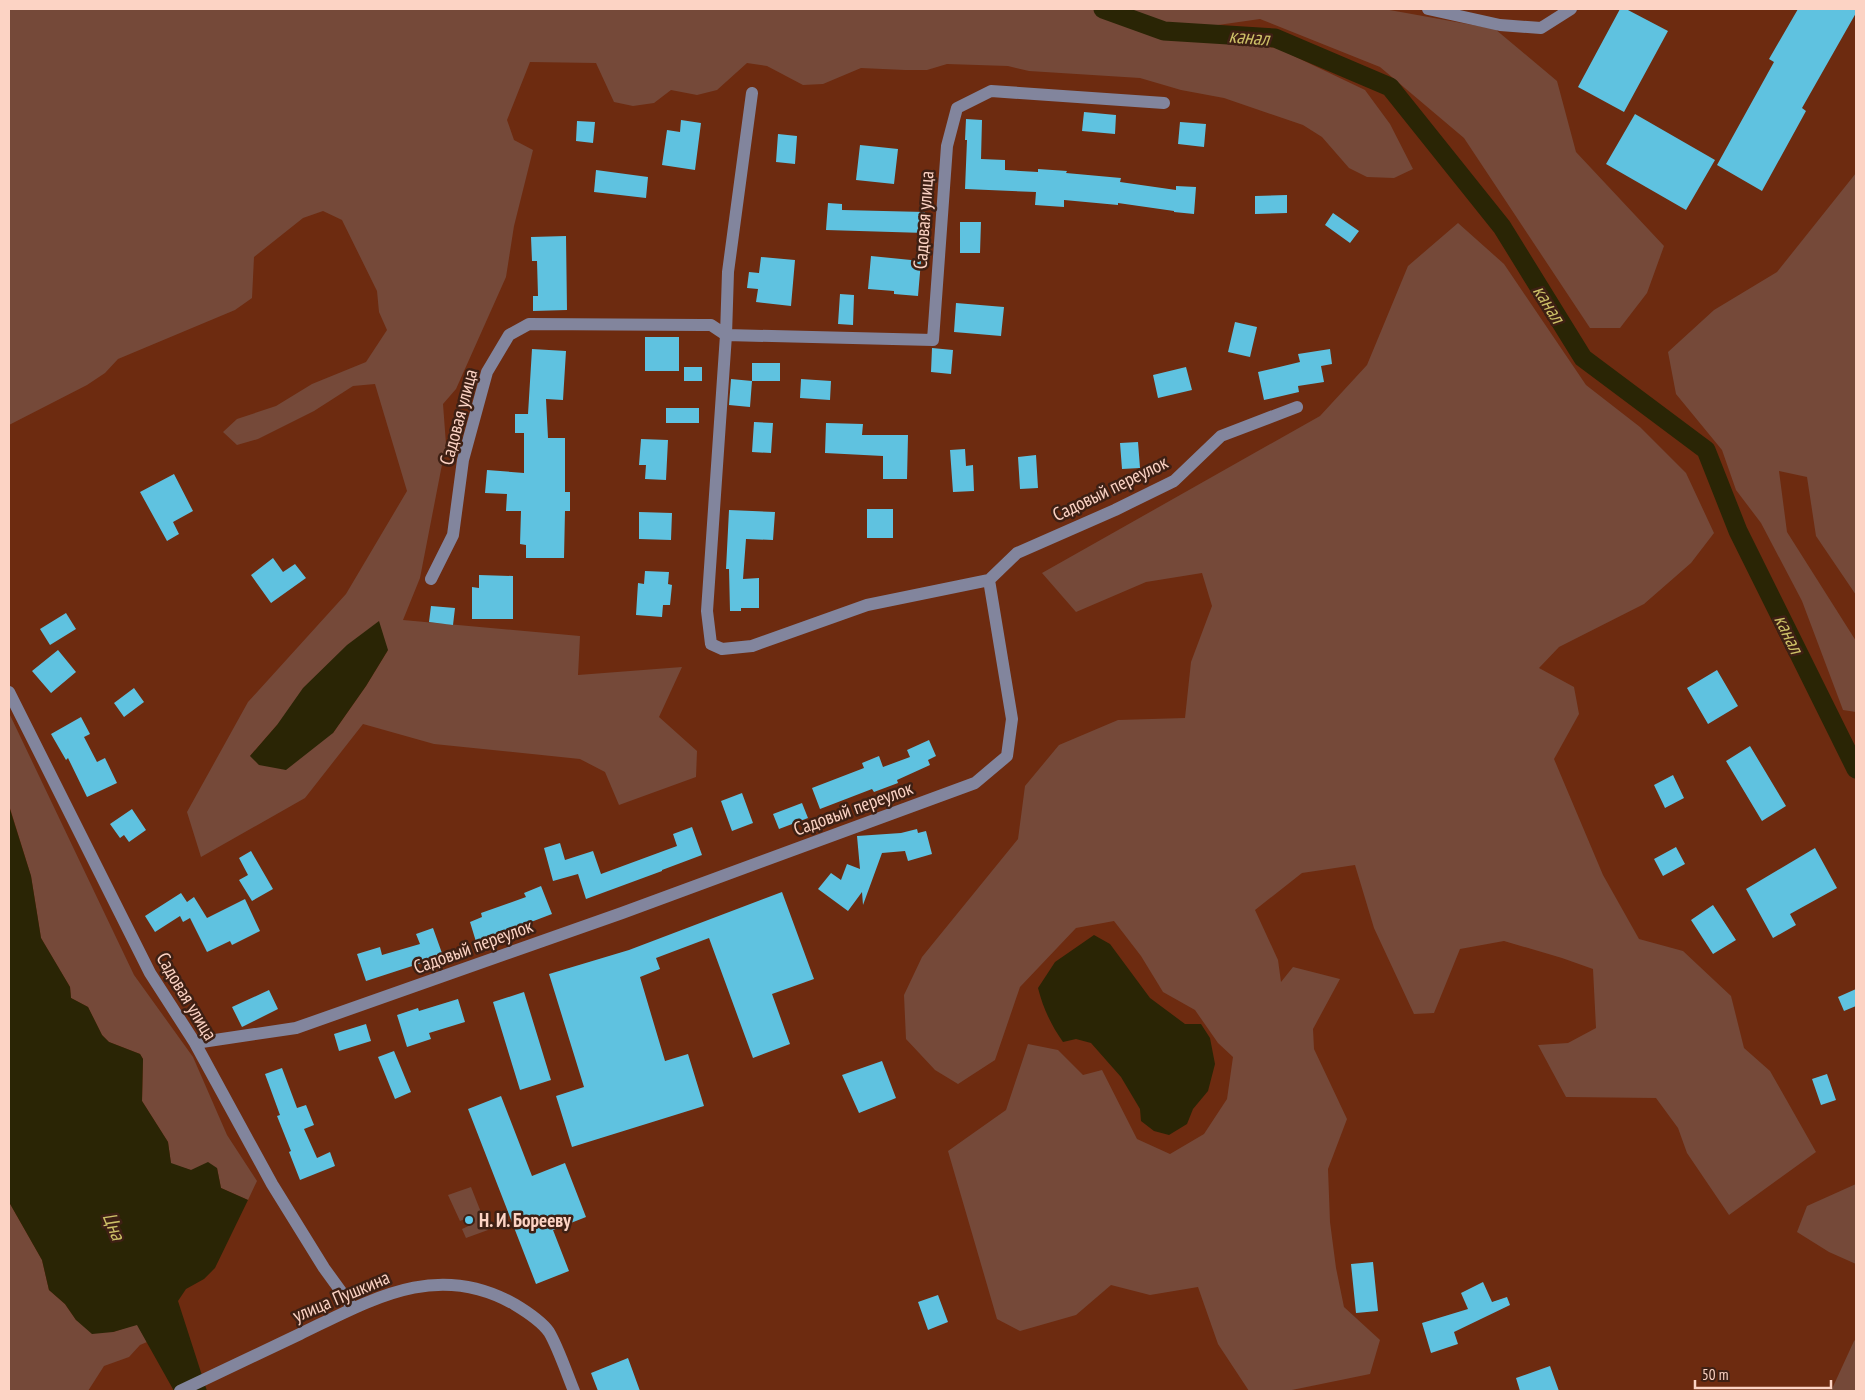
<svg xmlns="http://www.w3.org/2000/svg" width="1865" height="1400" font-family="'PT Sans Narrow',sans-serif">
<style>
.green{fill:#754939;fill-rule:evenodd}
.water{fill:#2a2505}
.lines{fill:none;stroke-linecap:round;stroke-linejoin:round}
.canal{stroke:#2a2505;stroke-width:19}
.building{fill:#5fc2e0}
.minor{stroke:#82859d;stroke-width:12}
.poi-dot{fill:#5cc7e8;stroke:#3e2014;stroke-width:2}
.labels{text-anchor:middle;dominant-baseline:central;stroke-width:5;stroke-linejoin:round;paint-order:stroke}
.street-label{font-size:19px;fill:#fcd3c4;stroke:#3e2014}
.poi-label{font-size:19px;font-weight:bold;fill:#fcd3c4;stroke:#3e2014;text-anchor:start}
.water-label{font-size:20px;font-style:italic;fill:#cdc067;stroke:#3e2014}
</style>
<rect width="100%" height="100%" fill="#6d2b10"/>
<path class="green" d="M 9,9 L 1384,9 L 1495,29 L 1557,81 L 1576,152 L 1664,246 L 1647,293 L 1620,328 L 1590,328 L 1464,138 L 1380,67 L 1260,19 L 1211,26 L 1215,42 L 1277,48 L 1365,90 L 1390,124 L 1413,169 L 1394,178 L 1367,177 L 1349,168 L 1322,137 L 1303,125 L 1224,98 L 1181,90 L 1140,78 L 1029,71 L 1008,66 L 947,64 L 927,70 L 905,70 L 861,68 L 823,84 L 803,85 L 767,66 L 747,63 L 717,90 L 697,95 L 671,90 L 654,103 L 633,106 L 614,102 L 596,63 L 530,62 L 507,120 L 514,140 L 533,150 L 514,226 L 506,277 L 456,389 L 443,404 L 446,444 L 420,578 L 403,620 L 580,636 L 578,675 L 682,667 L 659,717 L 697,751 L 696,777 L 619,805 L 605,772 L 580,759 L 434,744 L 363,724 L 305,798 L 201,857 L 187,812 L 248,702 L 346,594 L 407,491 L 375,384 L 353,386 L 314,411 L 258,439 L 237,445 L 223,432 L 237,419 L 276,406 L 312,384 L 366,362 L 387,330 L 379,312 L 377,291 L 342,220 L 323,211 L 303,218 L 254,257 L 252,298 L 235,310 L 118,359 L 105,373 L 87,385 L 9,425 ZM 388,650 L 366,686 L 333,733 L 250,756 L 277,725 Z
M 1856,173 L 1856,595 L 1816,536 L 1807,477 L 1779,471 L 1787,532 L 1856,641 L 1856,712 L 1843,710 L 1802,601 L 1761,523 L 1736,490 L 1722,450 L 1676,394 L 1668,352 L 1714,310 L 1777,272 Z
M 1458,223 L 1504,264 L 1586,385 L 1640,427 L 1686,473 L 1714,533 L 1691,563 L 1644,604 L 1559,647 L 1539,668 L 1574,687 L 1579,714 L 1554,759 L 1603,875 L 1639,939 L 1683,951 L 1731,996 L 1744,1048 L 1770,1071 L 1816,1152 L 1729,1215 L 1687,1153 L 1678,1128 L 1656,1098 L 1566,1097 L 1538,1045 L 1568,1043 L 1596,1028 L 1593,969 L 1562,958 L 1504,941 L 1460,949 L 1434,1013 L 1414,1014 L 1374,928 L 1355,865 L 1302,873 L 1255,910 L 1278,960 L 1281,982 L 1293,967 L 1340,979 L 1313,1029 L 1314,1049 L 1347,1119 L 1328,1169 L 1330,1222 L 1336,1268 L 1344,1307 L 1380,1340 L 1370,1374 L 1287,1391 L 1249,1391 L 1218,1344 L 1198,1287 L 1150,1295 L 1111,1285 L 1076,1315 L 1020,1331 L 997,1319 L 948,1151 L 1006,1110 L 1028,1044 L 1058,1050 L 1083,1075 L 1102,1070 L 1137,1139 L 1170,1154 L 1204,1134 L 1227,1099 L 1233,1057 L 1218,1043 L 1195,1010 L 1163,992 L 1141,956 L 1114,921 L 1076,928 L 1020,987 L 995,1060 L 958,1084 L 935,1070 L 906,1039 L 904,995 L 922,957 L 1018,839 L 1025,786 L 1059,745 L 1118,720 L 1185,718 L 1191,662 L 1212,606 L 1202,573 L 1146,582 L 1076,612 L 1042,573 L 1320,416 L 1367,365 L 1408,266 Z
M 9,713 L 134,975 L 193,1057 L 227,1135 L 257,1181 L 248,1200 L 221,1188 L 217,1168 L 191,1170 L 171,1164 L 168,1142 L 142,1101 L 143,1059 L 140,1054 L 109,1042 L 102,1035 L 88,1007 L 71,998 L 70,987 L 41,938 L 31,876 L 9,805 Z
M 1856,1184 L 1856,1264 L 1829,1252 L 1797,1232 L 1807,1206 Z
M 471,1187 L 488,1230 L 466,1238 L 462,1229 L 475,1223 L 472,1216 L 460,1221 L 448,1195 Z
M 9,1202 L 42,1260 L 49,1290 L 65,1304 L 76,1320 L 113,1332 L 137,1324 L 147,1342 L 140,1345 L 129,1357 L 104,1366 L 88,1391 L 9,1391 Z
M 1856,1339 L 1856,1391 L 1831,1391 L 1854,1341 Z"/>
<path class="water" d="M 379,621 L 388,650 L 366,686 L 333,733 L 286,770 L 259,765 L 250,756 L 277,725 L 303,688 L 347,645 Z
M 9,806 L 31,876 L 41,938 L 70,987 L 71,998 L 88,1007 L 102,1035 L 109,1042 L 140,1054 L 143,1059 L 142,1101 L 168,1142 L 171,1163 L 191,1170 L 208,1162 L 217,1168 L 221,1188 L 248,1200 L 215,1268 L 204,1279 L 186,1289 L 178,1301 L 207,1391 L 174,1391 L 137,1325 L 113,1332 L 92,1334 L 76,1320 L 65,1304 L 49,1290 L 42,1260 L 9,1202 Z
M 1094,935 L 1110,944 L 1150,998 L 1185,1024 L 1201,1024 L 1210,1038 L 1215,1064 L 1208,1091 L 1193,1109 L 1187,1124 L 1169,1135 L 1154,1131 L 1141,1121 L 1140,1109 L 1121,1077 L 1091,1043 L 1076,1039 L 1063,1042 C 1051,1025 1043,1008 1038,988 L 1055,962 Z"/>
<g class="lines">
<path class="canal" d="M 1103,9 L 1164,31 L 1275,38 L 1390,87 L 1502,227 L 1583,358 L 1706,450 L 1738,531 L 1856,769"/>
</g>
<path class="building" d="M 1620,9 L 1626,9 L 1668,31 L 1624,112 L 1578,87 Z
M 1798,9 L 1856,9 L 1856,13 L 1802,108 L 1806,111 L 1762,191 L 1717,165 L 1774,62 L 1769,59 Z
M 1084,112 L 1116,115 L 1115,134 L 1082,131 Z
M 1635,114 L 1715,160 L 1686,210 L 1606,164 Z
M 966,119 L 982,120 L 981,159 L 1005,160 L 1005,170 L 1038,172 L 1038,169 L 1067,171 L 1066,173 L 1121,178 L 1120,182 L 1176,190 L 1176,186 L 1196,187 L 1194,214 L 1174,212 L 1174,211 L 1118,203 L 1118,205 L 1064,200 L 1064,207 L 1035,205 L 1036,192 L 965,189 L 967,140 L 965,140 Z
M 681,120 L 701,123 L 695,170 L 662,165 L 667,130 L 680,132 Z
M 577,121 L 595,122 L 593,143 L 576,141 Z
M 1180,122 L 1206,124 L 1204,147 L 1178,144 Z
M 778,134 L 797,136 L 795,164 L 776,162 Z
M 860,145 L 898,149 L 894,184 L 856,180 Z
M 596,170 L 648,177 L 646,198 L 594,192 Z
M 1287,195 L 1287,213 L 1255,214 L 1255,196 Z
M 828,203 L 842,204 L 842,210 L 925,212 L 925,233 L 826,230 Z
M 1333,213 L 1359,231 L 1350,243 L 1325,225 Z
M 960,222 L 981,222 L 980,253 L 960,253 Z
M 566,236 L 567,310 L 533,311 L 533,296 L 538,296 L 537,261 L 532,261 L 531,237 Z
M 871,256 L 921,261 L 918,296 L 894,294 L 894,291 L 868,289 Z
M 761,257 L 795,260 L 791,306 L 756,302 L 758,289 L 747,288 L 749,272 L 759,273 Z
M 840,294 L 854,295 L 853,325 L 838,324 Z
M 956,303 L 1004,307 L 1001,336 L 954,332 Z
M 1235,322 L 1257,327 L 1250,357 L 1228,352 Z
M 645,337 L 679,337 L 679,371 L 645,371 Z
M 932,348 L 953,350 L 951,374 L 931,372 Z
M 532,349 L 566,351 L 563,400 L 546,399 L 548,438 L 565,438 L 565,492 L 570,492 L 570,511 L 565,511 L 564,558 L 526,558 L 526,545 L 520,544 L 521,511 L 506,511 L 507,494 L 485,493 L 487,470 L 524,473 L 524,433 L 515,433 L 515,414 L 528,414 Z
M 1330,349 L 1332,364 L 1321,366 L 1324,382 L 1298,386 L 1299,392 L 1264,400 L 1258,372 L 1300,362 L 1298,354 Z
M 752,363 L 780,363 L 780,381 L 752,381 Z
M 684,367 L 702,367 L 702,381 L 684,381 Z
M 1186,367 L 1192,390 L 1158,398 L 1153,375 Z
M 731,379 L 752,381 L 750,407 L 729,405 Z
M 801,379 L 831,381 L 830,400 L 800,398 Z
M 666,408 L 699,408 L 699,423 L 666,423 Z
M 754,422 L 773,423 L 771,453 L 752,452 Z
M 826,423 L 863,424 L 862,435 L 908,435 L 907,479 L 883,479 L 883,456 L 825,453 Z
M 641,439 L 668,440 L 666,480 L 645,479 L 646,465 L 639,465 Z
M 1138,442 L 1140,468 L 1122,469 L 1120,443 Z
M 965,449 L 966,466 L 973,465 L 974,491 L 953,492 L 950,450 Z
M 1036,455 L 1038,488 L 1020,489 L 1018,457 Z
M 174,474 L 193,511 L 173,522 L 179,534 L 167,541 L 140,492 Z
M 867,509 L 893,509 L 893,538 L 867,538 Z
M 729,510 L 775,512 L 773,540 L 746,539 L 743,579 L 759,578 L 759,608 L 741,608 L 741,611 L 730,611 L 729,569 L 726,569 Z
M 639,512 L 672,513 L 671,540 L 639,539 Z
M 273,558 L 283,572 L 295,564 L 306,578 L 271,603 L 251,575 Z
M 645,571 L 669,572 L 668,584 L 672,585 L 670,605 L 663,605 L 662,617 L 636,615 L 638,583 L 644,584 Z
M 479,575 L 513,576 L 513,619 L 472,619 L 472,587 L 479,588 Z
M 431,606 L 455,608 L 453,625 L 429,622 Z
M 66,613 L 76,629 L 50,645 L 40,629 Z
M 58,650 L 76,672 L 51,693 L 32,671 Z
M 1717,670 L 1738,706 L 1708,724 L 1687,688 Z
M 134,688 L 144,702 L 124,717 L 114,703 Z
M 81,717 L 90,734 L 84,737 L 97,762 L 105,758 L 117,783 L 87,797 L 68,758 L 66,760 L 51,734 Z
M 929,740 L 936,756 L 928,760 L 930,765 L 897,780 L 898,783 L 874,792 L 872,789 L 820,809 L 812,788 L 864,768 L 862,763 L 879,756 L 883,767 L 910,757 L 907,750 Z
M 1750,746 L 1786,806 L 1762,821 L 1726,761 Z
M 1673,775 L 1684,798 L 1665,808 L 1654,785 Z
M 742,793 L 753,823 L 732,831 L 721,801 Z
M 802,803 L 808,818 L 779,829 L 773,814 Z
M 132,809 L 146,830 L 129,842 L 124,835 L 120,838 L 110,824 Z
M 692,827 L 702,855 L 662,870 L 662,871 L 586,899 L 578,874 L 553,881 L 544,848 L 560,843 L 565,860 L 593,851 L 601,874 L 677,846 L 673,834 Z
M 917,829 L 918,833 L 926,831 L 932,854 L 908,861 L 905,851 L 882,853 L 863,905 L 862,892 L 848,911 L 818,889 L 831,873 L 841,880 L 847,864 L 860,869 L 857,836 L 901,833 Z
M 1676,847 L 1685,864 L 1663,876 L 1654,859 Z
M 1815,848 L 1837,888 L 1790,914 L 1796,925 L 1773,938 L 1746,889 Z
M 251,851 L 273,889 L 252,901 L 239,880 L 248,875 L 239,858 Z
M 541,886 L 552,914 L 497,935 L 494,937 L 494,939 L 477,945 L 470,922 L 482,917 L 481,913 L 526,897 L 524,893 Z
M 782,892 L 814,979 L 772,994 L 790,1044 L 753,1058 L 709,938 L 656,958 L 660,969 L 640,977 L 665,1061 L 688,1054 L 704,1106 L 572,1147 L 556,1096 L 584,1087 L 549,974 L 629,950 Z
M 181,893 L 187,902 L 194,897 L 207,918 L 245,899 L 260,931 L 232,945 L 230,941 L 207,952 L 190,918 L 183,922 L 180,916 L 155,932 L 145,916 Z
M 1713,905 L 1736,940 L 1713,954 L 1691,920 Z
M 433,928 L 443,956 L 366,981 L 357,954 L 380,947 L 382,955 L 420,944 L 416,934 Z
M 1856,989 L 1856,1006 L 1844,1011 L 1838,997 Z
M 269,990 L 278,1009 L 242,1027 L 232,1007 Z
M 524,992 L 551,1080 L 520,1090 L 493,1002 Z
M 458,999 L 465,1022 L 429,1033 L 431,1039 L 407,1047 L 397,1015 L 418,1008 L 419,1011 Z
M 366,1024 L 371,1041 L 339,1051 L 334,1034 Z
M 394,1051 L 411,1092 L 395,1099 L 378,1057 Z
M 882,1061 L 896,1098 L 859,1113 L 842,1075 Z
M 282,1068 L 297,1108 L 306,1105 L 314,1125 L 304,1129 L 317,1158 L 330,1152 L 335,1166 L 300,1180 L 289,1152 L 291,1151 L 277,1116 L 280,1115 L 265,1074 Z
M 1827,1074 L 1836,1100 L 1821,1105 L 1812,1079 Z
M 501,1096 L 532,1176 L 565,1163 L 586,1217 L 553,1230 L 569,1271 L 536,1284 L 468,1109 Z
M 1373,1262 L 1378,1311 L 1356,1313 L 1351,1264 Z
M 1483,1282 L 1492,1302 L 1507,1297 L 1510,1305 L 1454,1332 L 1458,1344 L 1431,1353 L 1422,1323 L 1468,1309 L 1461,1293 Z
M 938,1295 L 948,1322 L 928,1330 L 918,1302 Z
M 628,1358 L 640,1391 L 598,1391 L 591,1373 Z
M 1550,1366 L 1559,1391 L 1520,1391 L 1516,1378 Z"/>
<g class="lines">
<path class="minor" d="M 1428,9 L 1500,25 L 1541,28 L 1571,9
M 752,93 L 728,272 L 726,335 L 707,611 L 711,644 L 722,649 L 752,646 L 867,605 L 989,580
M 431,579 L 453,535 L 463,460 L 487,372 L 509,335 L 529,324 L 702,325 L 711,325 L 726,335 L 933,340 L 947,146 L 957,108 L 991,91 L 1164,103
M 9,692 L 150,973 L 195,1043 L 272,1184 L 324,1268 L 353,1308
M 195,1043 L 296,1028 L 622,913 L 975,783 L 1007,756 L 1012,719 L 989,580 L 1017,553 L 1115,510 L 1174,481 L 1221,436 L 1297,407
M 180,1391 C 220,1372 260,1353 300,1334 C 371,1300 436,1260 514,1304 C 524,1310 542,1322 549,1332 C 558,1347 567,1374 574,1391"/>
</g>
<circle class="poi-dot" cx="469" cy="1220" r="5"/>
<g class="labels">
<g class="street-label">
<text transform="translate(923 220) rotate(-86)">Садовая улица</text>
<text transform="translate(458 417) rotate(-75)">Садовая улица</text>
<text transform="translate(1110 488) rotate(-26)">Садовый переулок</text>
<text transform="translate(853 808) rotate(-20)">Садовый переулок</text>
<text transform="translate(473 946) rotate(-20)">Садовый переулок</text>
<text transform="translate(187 996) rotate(59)">Садовая улица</text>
<text transform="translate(341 1296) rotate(-23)">улица Пушкина</text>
</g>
<g class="poi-label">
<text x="479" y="1220">Н. И. Борееву</text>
</g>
<g class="water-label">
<text transform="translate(1249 37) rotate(5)">канал</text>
<text transform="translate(1549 304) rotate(58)">канал</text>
<text transform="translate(1789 634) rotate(64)">канал</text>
<text transform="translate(114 1226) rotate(67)">Цна</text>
</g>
</g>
<rect width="1865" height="1400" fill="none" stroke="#fcd3c4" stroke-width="20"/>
<path d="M1695 1380v8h136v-8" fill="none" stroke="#fcd3c4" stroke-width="2.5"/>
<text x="1702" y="1380" font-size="15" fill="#fcd3c4" stroke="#3e2014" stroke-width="4" paint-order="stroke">50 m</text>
</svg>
